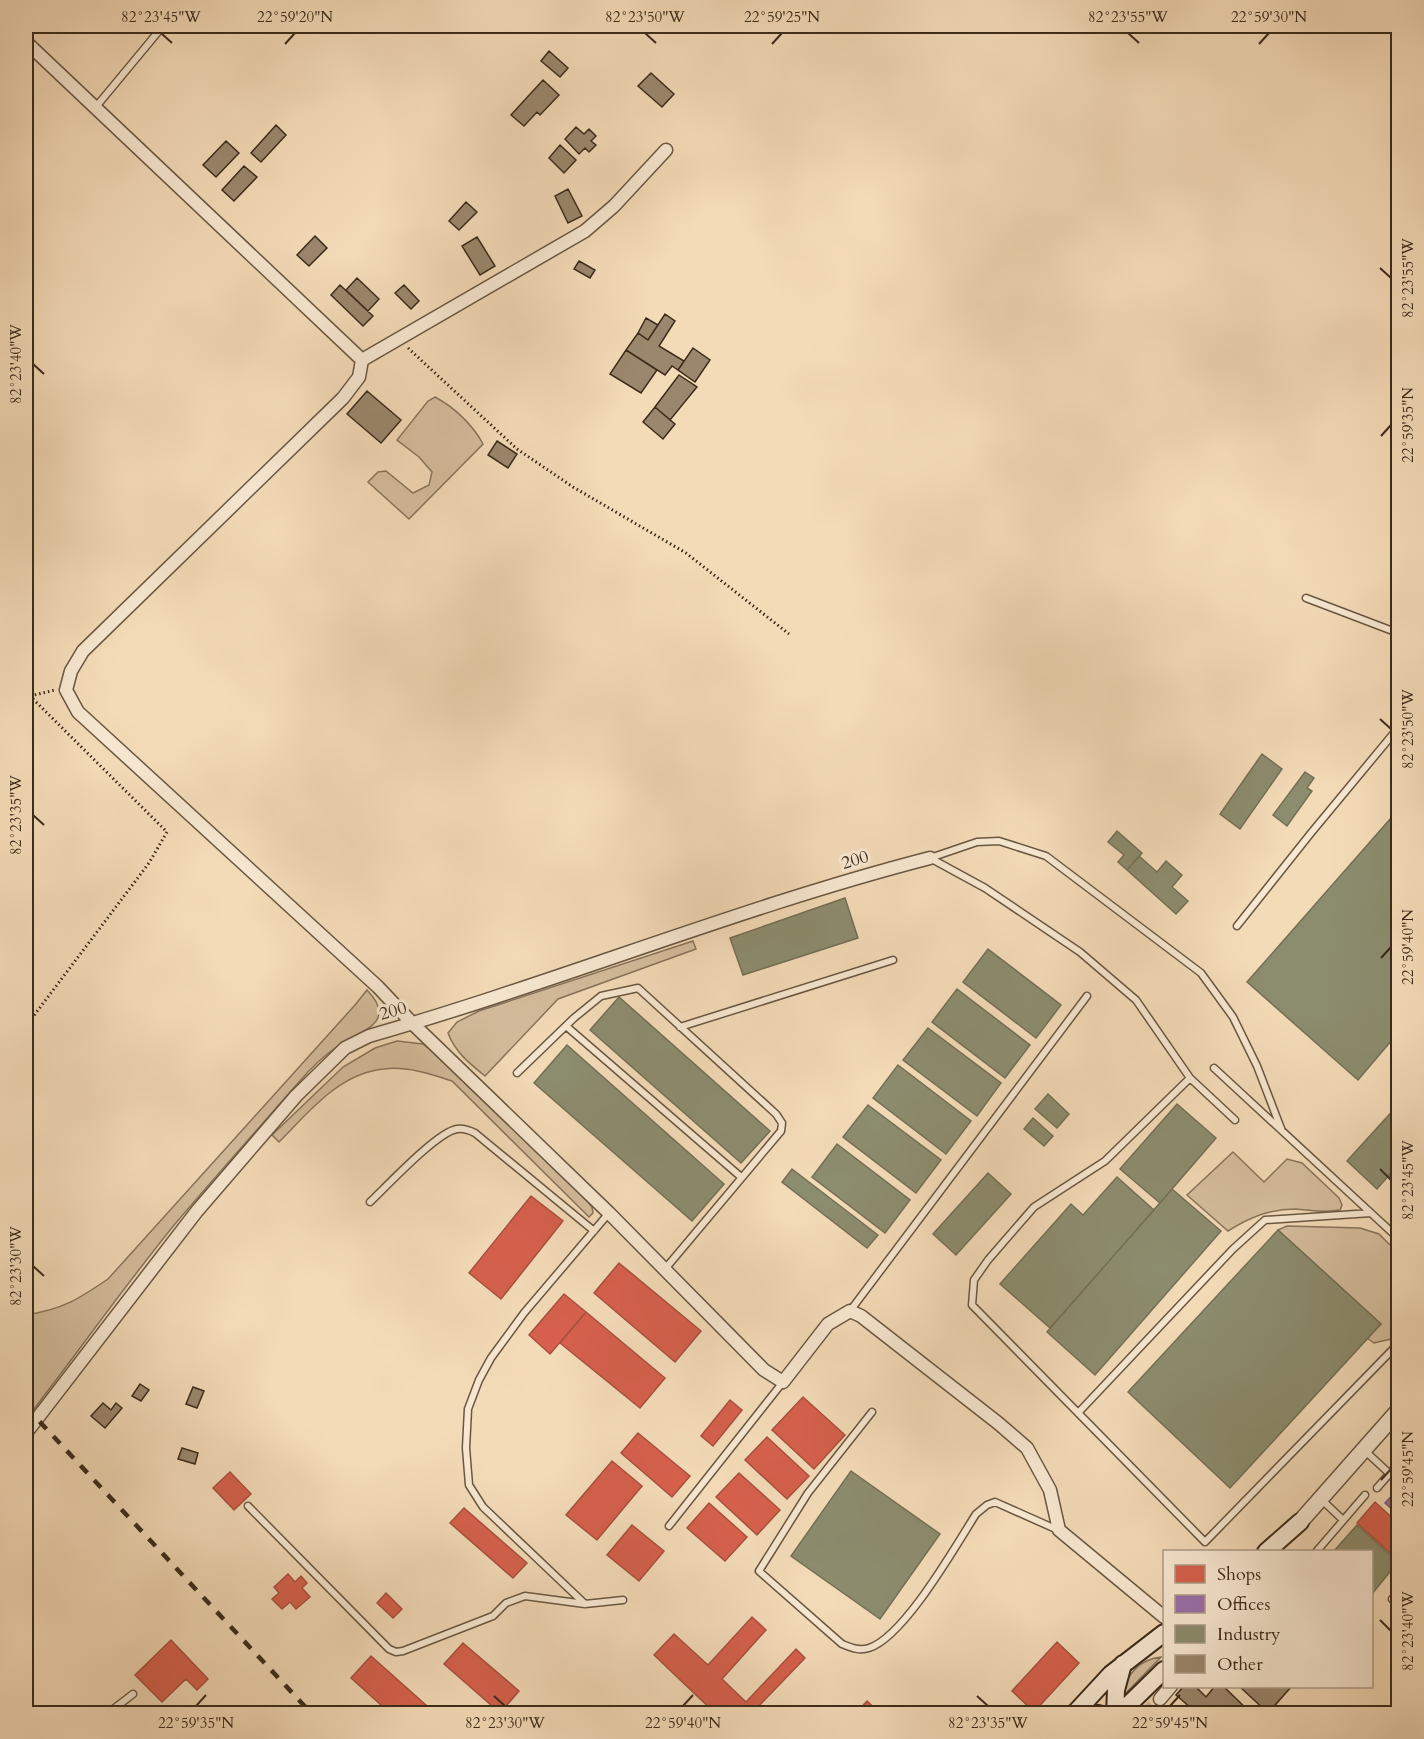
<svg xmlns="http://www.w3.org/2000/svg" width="1424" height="1739" font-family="Cardo,serif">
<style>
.green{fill:#d5bd9d;stroke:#88745c;stroke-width:1.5}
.shops{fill:#d6604d;stroke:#a8503e;stroke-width:1.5}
.offices{fill:#9970ab;stroke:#7d5b80;stroke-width:1.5}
.industry{fill:#8c8c6e;stroke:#746f55;stroke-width:1.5}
.building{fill:#9b876d;stroke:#3b2b1b;stroke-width:1.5}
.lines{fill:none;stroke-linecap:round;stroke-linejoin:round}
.minor-tunnel{stroke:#cfb899;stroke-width:12;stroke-dasharray:12 6;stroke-linecap:butt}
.service-casing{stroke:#695742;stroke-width:9}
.minor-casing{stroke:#695742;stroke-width:15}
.tertiary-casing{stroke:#695742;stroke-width:18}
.secondary-casing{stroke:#3b2b1b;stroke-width:20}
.path{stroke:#3b2b1b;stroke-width:3;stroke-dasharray:1.5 3;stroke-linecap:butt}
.service{stroke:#f8e8d1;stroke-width:6}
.minor{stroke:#f8e8d1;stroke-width:12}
.tertiary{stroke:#f8e8d1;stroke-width:15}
.secondary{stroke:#f8e8d1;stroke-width:16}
.rail{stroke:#3b2b1b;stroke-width:4.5;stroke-dasharray:10 10;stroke-linecap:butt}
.ticks{fill:none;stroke:#3b2b1b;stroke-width:2}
.labels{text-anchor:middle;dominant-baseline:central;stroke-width:6;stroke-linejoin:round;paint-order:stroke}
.street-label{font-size:18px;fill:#3b2b1b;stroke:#f8e8d1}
.neatline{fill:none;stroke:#3b2b1b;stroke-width:2}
.ticks-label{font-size:15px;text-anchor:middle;fill:#3b2b1b}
</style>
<rect width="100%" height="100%" fill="#f4dbb8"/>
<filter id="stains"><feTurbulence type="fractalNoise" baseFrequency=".00333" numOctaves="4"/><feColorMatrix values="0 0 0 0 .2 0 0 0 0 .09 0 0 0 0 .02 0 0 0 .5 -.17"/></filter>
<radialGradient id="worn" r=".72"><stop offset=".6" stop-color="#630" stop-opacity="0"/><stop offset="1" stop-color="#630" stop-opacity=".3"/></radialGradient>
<path class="green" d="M 435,397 C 454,407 473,425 483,444 L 409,519 L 368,482 L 378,472 L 386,471 L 413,493 L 429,485 L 432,472 L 419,457 L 397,440 L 428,401 Z
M 693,941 L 696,949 L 558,999 L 485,1076 C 470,1064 455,1052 448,1033 L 457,1022 L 479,1011 Z
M 367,990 C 399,1023 360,1031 338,1046 C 323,1056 309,1070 298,1083 C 257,1130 215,1177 175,1224 C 126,1284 81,1348 34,1409 L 26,1399 L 26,1315 C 63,1309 77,1300 108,1279 L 355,1005 Z
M 397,1041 L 423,1044 L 435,1053 L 577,1189 L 592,1207 L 593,1213 L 589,1217 L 452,1081 C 431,1074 406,1066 384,1069 C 339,1073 308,1113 279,1142 L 272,1135 L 343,1067 L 375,1048 Z
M 1233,1152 L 1264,1182 L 1287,1159 L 1302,1163 L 1339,1198 L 1342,1205 L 1340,1210 C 1325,1213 1310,1210 1296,1209 C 1270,1209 1250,1217 1228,1231 L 1187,1195 Z
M 1287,1226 L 1360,1228 L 1379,1234 L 1398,1253 L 1398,1331 L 1391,1339 L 1374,1343 L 1367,1338 L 1381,1324 L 1278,1230 Z
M 1161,1657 L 1126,1693 L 1119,1697 C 1126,1677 1139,1659 1161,1657 Z"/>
<path class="shops" d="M 531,1196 L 563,1221 L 501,1299 L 469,1273 Z
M 619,1263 L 701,1331 L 675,1362 L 594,1293 Z
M 564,1294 L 586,1312 L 550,1354 L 529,1335 Z
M 586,1312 L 665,1378 L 640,1408 L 560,1343 Z
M 803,1397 L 845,1435 L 814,1469 L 772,1430 Z
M 730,1400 L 742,1410 L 713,1446 L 701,1436 Z
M 638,1433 L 690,1476 L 672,1497 L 621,1453 Z
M 767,1437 L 809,1476 L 787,1499 L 745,1460 Z
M 612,1461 L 642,1486 L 597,1540 L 566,1515 Z
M 230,1472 L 251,1494 L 234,1510 L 213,1488 Z
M 739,1473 L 780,1510 L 757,1535 L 716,1497 Z
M 1375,1502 L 1398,1523 L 1398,1560 L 1357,1523 Z
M 709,1503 L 747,1537 L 725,1561 L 687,1528 Z
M 464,1508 L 527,1563 L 513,1578 L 450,1523 Z
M 632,1525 L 664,1551 L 639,1581 L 607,1555 Z
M 288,1574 L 295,1582 L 301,1576 L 307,1583 L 302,1588 L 310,1597 L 296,1609 L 290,1602 L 282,1609 L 272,1599 L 279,1593 L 274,1587 Z
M 386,1593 L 402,1609 L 393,1618 L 377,1603 Z
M 752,1617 L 766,1630 L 722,1679 L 746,1702 L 796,1649 L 805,1658 L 755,1710 L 758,1714 L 716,1714 L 654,1655 L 674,1634 L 708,1665 Z
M 171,1640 L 208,1679 L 197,1690 L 186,1679 L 162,1702 L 135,1675 Z
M 1057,1642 L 1079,1663 L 1034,1712 L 1012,1691 Z
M 463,1643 L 519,1691 L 500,1713 L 444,1664 Z
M 371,1656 L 436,1714 L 391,1714 L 351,1678 Z
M 867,1701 L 881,1714 L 855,1714 Z"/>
<path class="offices" d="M 1398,1489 L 1398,1515 L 1385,1503 Z"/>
<path class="industry" d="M 1262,754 L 1282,769 L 1240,829 L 1220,814 Z
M 1305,772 L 1314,778 L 1307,788 L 1312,791 L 1287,826 L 1273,815 Z
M 1398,810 L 1398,1033 L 1358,1080 L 1247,982 Z
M 1117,831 L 1142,853 L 1127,870 L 1118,862 L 1124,855 L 1108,842 Z
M 1139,856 L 1157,872 L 1166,861 L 1182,875 L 1172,887 L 1188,901 L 1176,914 L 1127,870 Z
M 845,898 L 858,938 L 743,975 L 730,938 Z
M 988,949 L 1061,1005 L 1036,1038 L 963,982 Z
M 957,989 L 1030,1045 L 1005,1078 L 932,1022 Z
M 619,997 L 770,1131 L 741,1163 L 590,1030 Z
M 928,1028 L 1001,1083 L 977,1116 L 903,1060 Z
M 567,1045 L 724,1184 L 692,1221 L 534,1083 Z
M 898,1065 L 971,1121 L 946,1154 L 873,1098 Z
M 1048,1094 L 1069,1114 L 1057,1128 L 1035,1109 Z
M 1177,1104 L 1216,1138 L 1160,1203 L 1120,1169 Z
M 868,1105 L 941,1160 L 916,1193 L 843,1137 Z
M 1398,1105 L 1398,1165 L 1377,1189 L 1347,1161 Z
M 1033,1118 L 1053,1136 L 1044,1146 L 1024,1129 Z
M 837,1144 L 910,1200 L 885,1233 L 812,1177 Z
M 1398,1165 L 1398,1185 L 1388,1176 Z
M 792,1169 L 878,1235 L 867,1248 L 782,1182 Z
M 988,1173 L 1011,1194 L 956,1255 L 933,1234 Z
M 1117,1177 L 1154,1210 L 1050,1328 L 1000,1284 L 1071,1204 L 1083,1215 Z
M 1172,1189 L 1221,1231 L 1095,1375 L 1047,1332 Z
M 1278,1230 L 1381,1324 L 1230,1488 L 1128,1392 Z
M 851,1471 L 940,1534 L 880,1619 L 791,1556 Z
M 1357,1525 L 1398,1562 L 1372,1594 L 1372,1552 L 1333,1552 Z"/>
<path class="building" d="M 549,51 L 568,68 L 560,77 L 541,61 Z
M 651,73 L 674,94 L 662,107 L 638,86 Z
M 543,80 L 559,95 L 540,115 L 537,112 L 524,126 L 511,115 Z
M 276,125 L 286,135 L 261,162 L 251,153 Z
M 576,127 L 584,134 L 589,129 L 596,136 L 591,141 L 596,145 L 589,152 L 585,148 L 579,154 L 565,139 Z
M 226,141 L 239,153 L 216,177 L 203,165 Z
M 560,145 L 576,160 L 564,173 L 549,158 Z
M 244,166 L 257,177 L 234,201 L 222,190 Z
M 568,189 L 582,216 L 568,223 L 555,196 Z
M 466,202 L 477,212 L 459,230 L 449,221 Z
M 315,236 L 327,248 L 309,266 L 297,255 Z
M 477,237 L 495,266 L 480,275 L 462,246 Z
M 579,261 L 595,270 L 590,278 L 574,269 Z
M 357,278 L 379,299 L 368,311 L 346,290 Z
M 340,285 L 373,316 L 363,326 L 331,295 Z
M 404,285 L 419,301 L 411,309 L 395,293 Z
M 665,314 L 675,321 L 659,346 L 684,361 L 678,370 L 672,366 L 665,375 L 626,350 L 638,333 L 648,340 Z
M 646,318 L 658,325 L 648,340 L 638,333 Z
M 693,348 L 710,360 L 695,382 L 678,370 Z
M 626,350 L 657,370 L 641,393 L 610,374 Z
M 679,375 L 697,387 L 670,420 L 655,407 Z
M 367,391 L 401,420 L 381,443 L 347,414 Z
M 655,407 L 675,424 L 663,439 L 643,422 Z
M 497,441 L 517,454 L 508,468 L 488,455 Z
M 140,1384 L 149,1390 L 141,1401 L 132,1396 Z
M 193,1387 L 204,1391 L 197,1408 L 186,1404 Z
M 103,1403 L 111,1410 L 116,1403 L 122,1408 L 105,1428 L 91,1416 Z
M 182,1448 L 198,1453 L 195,1464 L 178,1459 Z
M 1184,1686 L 1195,1686 L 1206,1697 L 1215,1686 L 1223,1686 L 1252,1714 L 1188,1714 L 1192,1709 L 1176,1695 Z
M 1239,1686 L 1292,1686 L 1268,1713 Z"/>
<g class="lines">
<path class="minor-tunnel" d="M 1144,1714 L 1160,1699"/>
<g class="service-casing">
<path id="service" d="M 95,108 L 163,26
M 1306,598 L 1398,633
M 930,858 L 977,842 L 999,841 L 1046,856 L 1201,973 L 1233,1017 L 1257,1066 L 1282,1131
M 930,858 L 985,888 L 1080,952 L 1136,1000 L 1190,1078 L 1235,1120
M 1237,926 L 1311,833 L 1398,728
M 566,1026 L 741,1177
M 680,1027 L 893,960
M 1214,1068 L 1398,1238
M 517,1073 L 574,1018 L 601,996 L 638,988 L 776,1114 L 782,1123 L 781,1131 L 665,1269
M 1190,1078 L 1105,1161 L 1034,1207 L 988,1260 L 974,1280 L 972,1305 L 1205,1542 L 1398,1344
M 370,1202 C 387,1186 437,1132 457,1129 C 464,1128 469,1130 475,1133 L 594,1231
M 850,1311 L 1087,996
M 872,1412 L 808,1493 L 759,1571 L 842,1644 C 852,1648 859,1651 869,1648 C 904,1637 955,1547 976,1514 L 987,1505 L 995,1502 L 1058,1530
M 1078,1413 L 1233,1249 L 1265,1220 L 1371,1213
M 1364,1450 L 1390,1474
M 1377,1488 L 1398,1464
M 1322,1500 L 1343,1520
M 248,1506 L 389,1649 L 396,1652 L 403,1651 L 493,1616 L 506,1603 L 525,1596 L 585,1604 L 623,1600
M 669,1526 L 783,1382
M 1316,1552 L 1365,1495
M 1392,1599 L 1398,1598
M 585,1604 L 483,1507 L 469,1485 L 466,1448 L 468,1409 L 479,1380 L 491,1358 L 524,1313 L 609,1213
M 107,1714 L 133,1694"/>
</g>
<g class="minor-casing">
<path id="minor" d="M 26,42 L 362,360
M 666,150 L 614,206 L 585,231 L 362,360 L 359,377 L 343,398 L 83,651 L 71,671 L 66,690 L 78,712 L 378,987 L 413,1024 L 609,1213 L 764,1370 L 783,1382 L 828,1324 L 850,1311 L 861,1316 L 998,1423 L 1027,1448 L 1050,1490 L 1059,1530 L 1164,1617
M 26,1433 L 197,1211 L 296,1096 L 345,1048 L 369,1036 C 558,982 740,907 930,858
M 1160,1699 L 1171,1686"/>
</g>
<g class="tertiary-casing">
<path id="tertiary" d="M 1300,1522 L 1398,1411"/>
</g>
<g class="secondary-casing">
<path id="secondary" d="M 1266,1552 L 1300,1522
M 1074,1713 L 1099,1714
M 1074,1714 L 1111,1674 L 1164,1633
M 1115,1714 L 1116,1690 L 1123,1664
M 1119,1714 L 1164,1670"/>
</g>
<path class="path" d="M 408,348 L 517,449 L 573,487 L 686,553 L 789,634
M 26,697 L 55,690
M 26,1026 L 149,863 L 167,832 L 30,696"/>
<use href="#service" class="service"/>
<use href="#minor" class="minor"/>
<use href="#tertiary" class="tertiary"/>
<use href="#secondary" class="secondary"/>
<path class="rail" d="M 26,1407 L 312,1714"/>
</g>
<path class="ticks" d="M 161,33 L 172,43M 645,33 L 656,43M 1128,33 L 1139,43M 285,44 L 295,33M 772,44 L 782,33M 1259,44 L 1269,33M 1380,268 L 1391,278M 33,364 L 44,374M 1381,436 L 1391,425M 1380,719 L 1391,729M 33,815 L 44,825M 1381,958 L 1391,947M 1380,1169 L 1391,1180M 33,1266 L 44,1276M 1381,1480 L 1391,1469M 1380,1620 L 1391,1631M 494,1696 L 505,1706M 977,1696 L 988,1706M 196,1706 L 206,1695M 683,1706 L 693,1695M 1170,1706 L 1180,1695"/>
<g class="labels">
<g class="street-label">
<text transform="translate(855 860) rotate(-17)">200</text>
<text transform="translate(393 1011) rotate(-16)">200</text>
</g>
</g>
<rect width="1424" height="1739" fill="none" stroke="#f4dbb8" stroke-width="66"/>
<rect x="1163" y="1550" width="210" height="138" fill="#f8e8d1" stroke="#ac9c88" stroke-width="1.5"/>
<rect x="1175" y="1565" width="30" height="18" fill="#d6604d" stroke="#ac9c88" stroke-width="1.5"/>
<text x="1217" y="1580" font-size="18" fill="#3b2b1b">Shops</text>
<rect x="1175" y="1595" width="30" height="18" fill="#9970ab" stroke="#ac9c88" stroke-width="1.5"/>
<text x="1217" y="1610" font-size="18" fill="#3b2b1b">Offices</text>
<rect x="1175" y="1625" width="30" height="18" fill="#8c8c6e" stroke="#ac9c88" stroke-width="1.5"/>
<text x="1217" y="1640" font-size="18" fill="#3b2b1b">Industry</text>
<rect x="1175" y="1655" width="30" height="18" fill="#9b876d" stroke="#ac9c88" stroke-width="1.5"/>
<text x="1217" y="1670" font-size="18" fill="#3b2b1b">Other</text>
<rect x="33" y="33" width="1358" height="1673" class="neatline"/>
<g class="ticks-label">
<text x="161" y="22">82°23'45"W</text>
<text x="295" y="22">22°59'20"N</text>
<text x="645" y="22">82°23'50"W</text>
<text x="782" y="22">22°59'25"N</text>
<text x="1128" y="22">82°23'55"W</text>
<text x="1269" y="22">22°59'30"N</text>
<text transform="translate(1408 278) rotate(-90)" y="5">82°23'55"W</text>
<text transform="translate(16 364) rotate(-90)" y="5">82°23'40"W</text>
<text transform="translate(1408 425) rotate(-90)" y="5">22°59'35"N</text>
<text transform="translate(1408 729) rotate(-90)" y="5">82°23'50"W</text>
<text transform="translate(16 815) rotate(-90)" y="5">82°23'35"W</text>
<text transform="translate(1408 947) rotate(-90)" y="5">22°59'40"N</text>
<text transform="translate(1408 1180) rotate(-90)" y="5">82°23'45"W</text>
<text transform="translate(16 1266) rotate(-90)" y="5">82°23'30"W</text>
<text transform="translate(1408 1469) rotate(-90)" y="5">22°59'45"N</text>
<text transform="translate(1408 1631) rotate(-90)" y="5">82°23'40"W</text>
<text x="196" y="1728">22°59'35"N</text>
<text x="505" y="1728">82°23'30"W</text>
<text x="683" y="1728">22°59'40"N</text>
<text x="988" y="1728">82°23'35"W</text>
<text x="1170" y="1728">22°59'45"N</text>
</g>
<rect width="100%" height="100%" filter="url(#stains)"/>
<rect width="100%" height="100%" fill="url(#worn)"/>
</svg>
